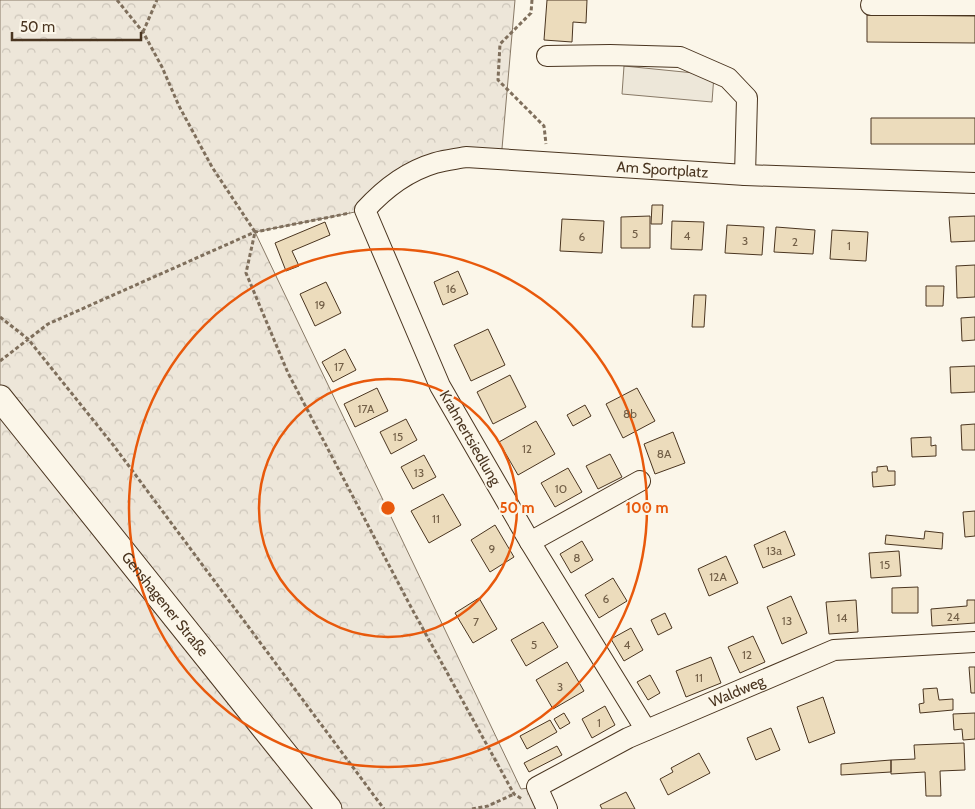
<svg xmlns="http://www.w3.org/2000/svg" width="975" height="809" font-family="Cabin,sans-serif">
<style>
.forest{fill:url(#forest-crowns);stroke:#887966}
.parking{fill:#ede7d9;stroke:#887966}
.building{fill:#ecdcbc;stroke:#4a3520}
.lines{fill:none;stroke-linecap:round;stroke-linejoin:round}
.minor-casing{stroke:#4a3520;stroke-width:22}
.major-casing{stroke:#4a3520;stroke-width:27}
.path{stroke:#7f6f5c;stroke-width:3;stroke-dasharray:4 2.5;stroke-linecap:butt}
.minor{stroke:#fbf6e9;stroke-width:20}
.major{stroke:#fbf6e9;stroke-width:25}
.ring{fill:none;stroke:#e8590c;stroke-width:2.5}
.labels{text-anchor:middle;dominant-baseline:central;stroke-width:4;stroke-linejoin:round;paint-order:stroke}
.number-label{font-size:12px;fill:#725f47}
.street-label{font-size:15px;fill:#4a3520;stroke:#fbf6e9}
.centre{fill:#e8590c;stroke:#fbf6e9;stroke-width:2.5}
.ring-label{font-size:15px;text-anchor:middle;font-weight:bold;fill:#e8590c;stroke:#fbf6e9;stroke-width:4;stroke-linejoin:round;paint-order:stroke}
</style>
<defs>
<pattern id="forest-crowns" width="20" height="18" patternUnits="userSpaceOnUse" patternTransform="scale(1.25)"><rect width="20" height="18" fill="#ede6d9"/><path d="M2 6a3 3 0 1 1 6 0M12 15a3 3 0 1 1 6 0" fill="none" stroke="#cdc6ba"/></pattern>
</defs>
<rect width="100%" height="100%" fill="#fbf6e9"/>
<path class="forest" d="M 0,0 L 515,0 L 501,160 L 434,163 L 365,210 L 255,232 L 521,789 L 537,787 L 547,809 L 0,809 Z"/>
<path class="parking" d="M 624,66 L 714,75 L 712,102 L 622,94 Z"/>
<path class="building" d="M 547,0 L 587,0 L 586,23 L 573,22 L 572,42 L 544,40 Z
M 867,15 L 975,16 L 975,43 L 867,42 Z
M 871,118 L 975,118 L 975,144 L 871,144 Z
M 652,205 L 663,205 L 662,224 L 651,224 Z
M 650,216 L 650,248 L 621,248 L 621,217 Z
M 975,216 L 975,241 L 951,242 L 949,217 Z
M 562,219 L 604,221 L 602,253 L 560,251 Z
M 672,221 L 704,222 L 702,250 L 671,249 Z
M 325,222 L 330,235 L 292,251 L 299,266 L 286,271 L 275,243 Z
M 727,225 L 764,227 L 762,255 L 725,253 Z
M 776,227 L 815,230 L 813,254 L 774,252 Z
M 832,230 L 868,232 L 866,261 L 830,259 Z
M 975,265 L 975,297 L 957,298 L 956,266 Z
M 458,271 L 468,294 L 443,305 L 434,282 Z
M 326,282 L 341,313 L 315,326 L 300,294 Z
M 926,286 L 944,286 L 943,306 L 926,306 Z
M 694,295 L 706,295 L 704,327 L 692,327 Z
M 975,317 L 975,340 L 962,341 L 961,318 Z
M 488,329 L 505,365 L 471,381 L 454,345 Z
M 345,349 L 356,370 L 333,382 L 322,362 Z
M 975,366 L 975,392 L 951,393 L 950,367 Z
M 510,375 L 526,407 L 493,424 L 477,392 Z
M 377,388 L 388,411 L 355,427 L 344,404 Z
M 637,388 L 655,421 L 623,438 L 606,404 Z
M 585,405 L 591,416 L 573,426 L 567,415 Z
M 406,419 L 417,440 L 391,454 L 380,432 Z
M 536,421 L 555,454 L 518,475 L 499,442 Z
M 975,424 L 975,450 L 962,450 L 961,425 Z
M 673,432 L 685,463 L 655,474 L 644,444 Z
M 931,437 L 931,446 L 936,445 L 936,456 L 912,457 L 911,438 Z
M 610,454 L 622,477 L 598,489 L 586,466 Z
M 424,455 L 436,477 L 413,489 L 401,467 Z
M 887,466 L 888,471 L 895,471 L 895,485 L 873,487 L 872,472 L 877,472 L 877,467 Z
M 568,468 L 582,492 L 555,507 L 541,483 Z
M 443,494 L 461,525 L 429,543 L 411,511 Z
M 975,511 L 975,536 L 965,537 L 963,512 Z
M 495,525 L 514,557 L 490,572 L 471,540 Z
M 785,531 L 795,555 L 763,568 L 754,545 Z
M 925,531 L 943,533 L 942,549 L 885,544 L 886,535 L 924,539 Z
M 582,541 L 593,560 L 571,573 L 560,554 Z
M 899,551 L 901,576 L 871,578 L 869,553 Z
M 726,556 L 738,583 L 709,596 L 698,569 Z
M 613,578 L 627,601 L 599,618 L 585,595 Z
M 918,587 L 918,613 L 892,613 L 892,588 Z
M 791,596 L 807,633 L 782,644 L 767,607 Z
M 479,598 L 497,629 L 473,643 L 455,613 Z
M 856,600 L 858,632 L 829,634 L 826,602 Z
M 967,600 L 975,600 L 975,623 L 932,626 L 931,609 L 967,606 Z
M 665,613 L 672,628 L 658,635 L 651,620 Z
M 543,622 L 558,647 L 526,666 L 511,640 Z
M 631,628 L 643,650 L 624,661 L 611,639 Z
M 753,636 L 765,662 L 740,673 L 728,647 Z
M 711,657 L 721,683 L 686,697 L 676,671 Z
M 567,662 L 584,691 L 553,709 L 536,680 Z
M 969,667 L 975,667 L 975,693 L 971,693 Z
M 650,675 L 660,693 L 648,700 L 637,682 Z
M 937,688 L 939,700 L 953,699 L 953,710 L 920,713 L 919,704 L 924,703 L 923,689 Z
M 823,697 L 835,733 L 809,743 L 797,707 Z
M 605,706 L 615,725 L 592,738 L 582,719 Z
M 564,713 L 570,723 L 560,729 L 554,719 Z
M 975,713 L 975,739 L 963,740 L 962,729 L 954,730 L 953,714 Z
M 550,720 L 557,732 L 527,749 L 520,736 Z
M 771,728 L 780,750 L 756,760 L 747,738 Z
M 964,743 L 965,770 L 940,771 L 941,796 L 926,796 L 925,772 L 891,774 L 891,760 L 915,759 L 914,745 Z
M 557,746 L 562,755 L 529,772 L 524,763 Z
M 699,753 L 710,773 L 668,795 L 660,779 L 673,772 L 671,768 Z
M 891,760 L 891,772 L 841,775 L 841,764 Z
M 626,792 L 635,809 L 602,809 L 600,805 Z"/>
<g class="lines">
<g class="minor-casing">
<g id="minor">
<path d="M 871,5 L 975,5"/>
<path d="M 547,56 L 610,55 L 680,57 L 728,78 L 747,98 L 745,175"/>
<path d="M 530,542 L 640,481"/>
<path id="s1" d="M 646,730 L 530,542 L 440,386 L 365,210 C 384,189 408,171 435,163 C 445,160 456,159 466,157 L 745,175 L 975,183"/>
<path id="s2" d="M 547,809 L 537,787 L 628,738 L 834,650 L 975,642"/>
</g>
</g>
<g class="major-casing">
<g id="major">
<path id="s3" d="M 0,398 L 329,809"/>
</g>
</g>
<path class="path" d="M 117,0 L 143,32 L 162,67 L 179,106 L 212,167 L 255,232 L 246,273 L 288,373 L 412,609 L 514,794 L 522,799
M 532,0 L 531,13 L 500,44 L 498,80 L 544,126 L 546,144
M 143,32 L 157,0
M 0,317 L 28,339 L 114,446 L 384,809
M 0,361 L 48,324 L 255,232 L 350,213
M 472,809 L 488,806 L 514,794"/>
<use href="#minor" class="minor"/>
<use href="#major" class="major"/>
</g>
<g class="ring">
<circle cx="388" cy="508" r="129"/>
<circle cx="388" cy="508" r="259"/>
</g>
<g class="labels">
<g class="number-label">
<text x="635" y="233">5</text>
<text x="687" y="235">4</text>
<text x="582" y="236">6</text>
<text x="745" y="240">3</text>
<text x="795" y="241">2</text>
<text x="849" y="245">1</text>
<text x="451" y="288">16</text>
<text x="320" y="304">19</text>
<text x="339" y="366">17</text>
<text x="366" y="408">17A</text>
<text x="630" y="413">8b</text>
<text x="398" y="436">15</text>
<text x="527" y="448">12</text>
<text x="664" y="453">8A</text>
<text x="419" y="472">13</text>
<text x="561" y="488">10</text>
<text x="436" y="518">11</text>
<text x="492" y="548">9</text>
<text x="774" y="550">13a</text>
<text x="577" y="557">8</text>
<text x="885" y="564">15</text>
<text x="718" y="576">12A</text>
<text x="606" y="598">6</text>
<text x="953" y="616">24</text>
<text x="842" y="617">14</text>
<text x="787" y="620">13</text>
<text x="476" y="621">7</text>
<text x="534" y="644">5</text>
<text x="627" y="644">4</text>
<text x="747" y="654">12</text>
<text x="699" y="677">11</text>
<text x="560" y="686">3</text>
<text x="599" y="722">1</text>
</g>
<g class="street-label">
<text stroke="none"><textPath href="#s1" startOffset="906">Am Sportplatz</textPath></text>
<text transform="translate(470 438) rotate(60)">Krahnertsiedlung</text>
<text stroke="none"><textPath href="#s3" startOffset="264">Genshagener Straße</textPath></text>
<text stroke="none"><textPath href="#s2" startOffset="246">Waldweg</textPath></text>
</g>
</g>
<circle cx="388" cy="508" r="8" class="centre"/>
<g class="ring-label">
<text x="517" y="513">50 m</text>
<text x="647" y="513">100 m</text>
</g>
<path d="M12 32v8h129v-8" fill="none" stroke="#4a3520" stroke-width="2.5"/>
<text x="20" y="32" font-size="15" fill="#4a3520" stroke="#fbf6e9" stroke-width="4" paint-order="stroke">50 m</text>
</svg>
